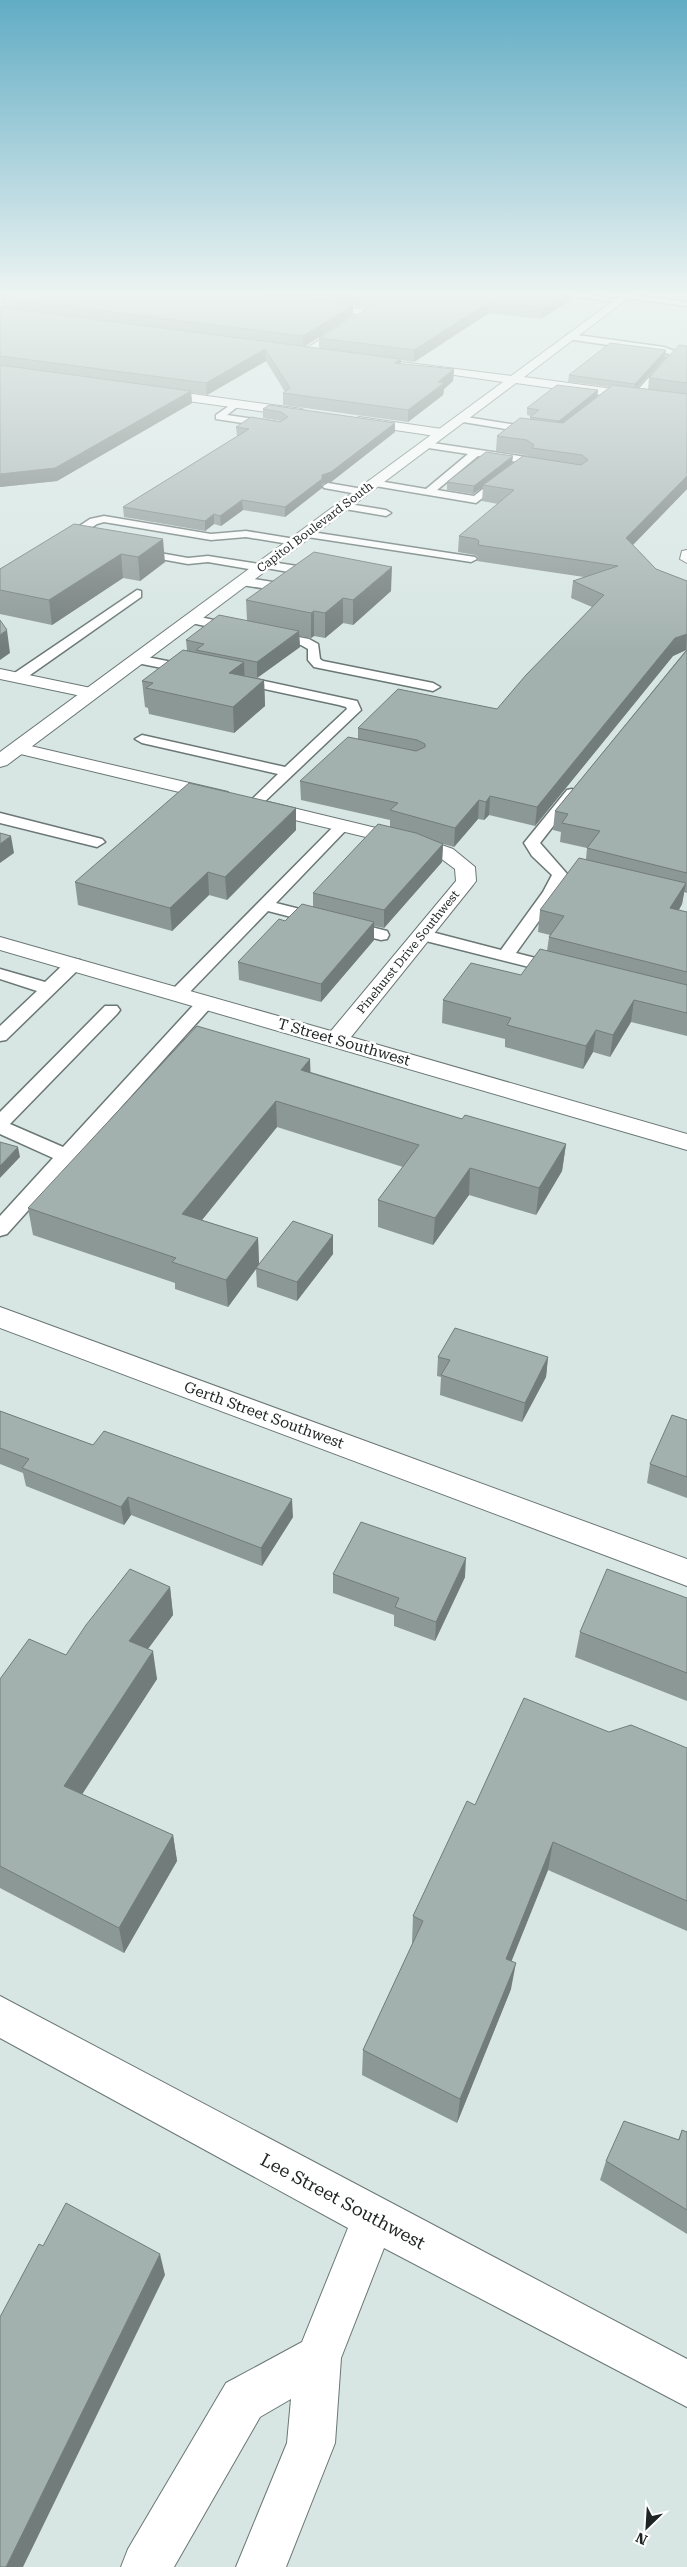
<svg xmlns="http://www.w3.org/2000/svg" width="687" height="2567" font-family="'Roboto Serif',serif">
<style>
.lines{fill:none;stroke-linecap:round;stroke-linejoin:round}
.lane-casing{stroke:#6a7774;stroke-width:3}
.street-casing{stroke:#6a7774;stroke-width:2}
.secondary-casing{stroke:#6a7774;stroke-width:2}
.lane{fill:#fff;fill-rule:evenodd}
.street{fill:#fff;fill-rule:evenodd}
.secondary{fill:#fff;fill-rule:evenodd}
.wall{fill:#8c9896;fill-rule:evenodd}
.shaded-wall{fill:#727c7a}
.building{fill:#a3b1ae;stroke:#727c7a}
.labels{text-anchor:middle;dominant-baseline:central;stroke-width:5;stroke-linejoin:round;paint-order:stroke}
.far-street-label{font-size:12px;fill:#1e2422;stroke:#fff}
.street-label{font-size:15px;fill:#1e2422;stroke:#fff}
.near-street-label{font-size:18px;fill:#1e2422;stroke:#fff}
</style>
<rect width="100%" height="100%" fill="#d7e6e3"/>
<g class="lines">
<g class="lane-casing">
<path id="lane" d="M 553,293 L 575,293 L 624,300 L 620,302 L 557,295 Z
M 623,294 L 687,302 L 687,306 L 626,298 L 623,298 Z
M 570,334 L 664,347 L 680,353 L 640,398 L 634,398 L 634,394 L 670,354 L 567,339 L 567,335 Z
M 236,401 L 241,404 L 227,415 L 275,422 L 280,425 L 275,428 L 216,419 L 216,415 Z
M 460,416 L 536,428 L 541,431 L 536,434 L 457,421 L 457,417 Z
M 426,442 L 526,457 L 531,460 L 476,503 L 369,485 L 369,481 L 373,480 L 426,489 L 468,454 L 422,447 L 422,443 ZM 478,456 L 517,462 L 474,496 L 437,490 Z
M 328,483 L 363,489 L 368,492 L 363,495 L 324,488 L 323,486 Z
M 343,503 L 386,510 L 391,513 L 386,516 L 339,508 L 338,506 Z
M 104,516 L 211,534 L 246,531 L 295,539 L 301,542 L 295,545 L 246,537 L 211,540 L 104,522 L 97,524 L 74,539 L 74,543 L 66,543 L 61,538 L 90,519 Z
M 305,531 L 475,557 L 477,559 L 471,562 L 301,536 L 301,532 Z
M 137,549 L 188,558 L 208,556 L 259,564 L 265,561 L 310,568 L 316,572 L 287,592 L 242,585 L 236,581 L 242,577 L 285,584 L 300,574 L 266,568 L 260,571 L 208,562 L 188,564 L 133,554 L 131,552 Z
M 137,590 L 141,591 L 141,597 L 23,680 L 13,680 L 11,677 L 13,674 Z
M 191,615 L 241,626 L 243,629 L 237,633 L 187,622 L 185,619 Z
M 272,632 L 309,639 L 318,644 L 320,659 L 323,661 L 433,683 L 440,687 L 433,691 L 314,667 L 308,660 L 308,649 L 301,645 L 268,639 L 266,636 Z
M 137,655 L 192,666 L 199,670 L 192,674 L 132,662 L 131,659 Z
M 237,675 L 357,701 L 361,710 L 259,807 L 254,808 L 247,804 L 278,774 L 142,743 L 135,739 L 142,735 L 285,767 L 347,709 L 346,707 L 339,705 L 232,682 L 230,679 L 232,676 Z
M 572,789 L 579,793 L 540,843 L 568,875 L 559,893 L 516,953 L 563,965 L 566,969 L 563,973 L 557,974 L 418,939 L 416,935 L 418,931 L 424,930 L 501,950 L 543,892 L 552,875 L 532,856 L 524,843 L 567,790 Z
M 0,813 L 102,839 L 105,842 L 97,847 L 0,823 Z
M 342,821 L 350,826 L 347,829 L 276,903 L 387,931 L 389,935 L 387,939 L 381,940 L 268,911 L 184,998 L 172,998 L 169,994 L 172,990 L 337,823 Z
M 74,959 L 80,960 L 82,964 L 80,968 L 6,1040 L 0,1041 L 0,1026 L 37,991 L 0,979 L 0,969 L 45,982 L 68,960 Z
M 206,997 L 212,998 L 215,1002 L 212,1006 L 7,1234 L 0,1236 L 0,1216 L 53,1158 L 0,1134 L 0,1112 L 105,1006 L 117,1006 L 120,1010 L 117,1014 L 10,1124 L 63,1147 L 200,998 Z"/>
</g>
<g class="street-casing">
<path id="street" d="M 316,303 L 369,310 L 374,313 L 369,316 L 312,308 L 312,304 Z
M 352,321 L 356,322 L 356,326 L 310,354 L 306,355 L 300,352 Z
M 156,389 L 302,409 L 308,413 L 302,417 L 152,396 L 152,390 Z
M 359,417 L 442,429 L 448,433 L 442,437 L 355,424 L 353,421 Z
M 687,550 L 687,563 L 680,559 L 682,551 Z
M 0,669 L 91,688 L 97,689 L 100,693 L 97,697 L 91,698 L 0,679 Z
M 18,743 L 228,792 L 231,796 L 228,800 L 221,802 L 12,752 L 9,748 L 12,744 Z
M 260,800 L 430,841 L 453,849 L 475,867 L 476,881 L 473,885 L 351,1037 L 687,1134 L 687,1150 L 0,950 L 0,937 L 331,1031 L 456,881 L 455,869 L 439,857 L 416,849 L 253,810 L 250,806 L 253,802 Z
M 0,1307 L 687,1559 L 687,1586 L 0,1328 Z"/>
</g>
<g class="secondary-casing">
<path id="secondary" d="M 624,293 L 635,293 L 524,377 L 687,399 L 687,407 L 516,383 L 7,765 L 0,767 L 0,752 L 503,382 L 364,362 L 358,359 L 360,357 L 511,376 Z
M 0,1996 L 687,2359 L 687,2407 L 384,2248 L 341,2358 L 335,2443 L 286,2567 L 236,2567 L 287,2443 L 291,2399 L 260,2417 L 174,2567 L 121,2567 L 128,2549 L 226,2383 L 302,2342 L 348,2228 L 0,2038 Z"/>
</g>
<use href="#lane" class="lane"/>
<use href="#street" class="street"/>
<use href="#secondary" class="secondary"/>
</g>
<path class="wall" d="M 0,293 L 573,293 L 572,299 L 541,319 L 489,313 L 414,362 L 401,360 L 400,364 L 454,369 L 453,381 L 444,389 L 443,395 L 408,422 L 283,405 L 283,393 L 285,392 L 266,361 L 207,395 L 191,393 L 192,403 L 57,481 L 0,487 L 0,307 L 2,308 ZM 353,306 L 368,308 L 319,338 L 319,348 L 304,347 L 353,316 Z
M 687,346 L 687,489 L 633,545 L 656,569 L 687,581 L 687,893 L 684,892 L 682,904 L 679,910 L 687,912 L 687,1036 L 631,1022 L 610,1057 L 593,1052 L 583,1069 L 505,1047 L 505,1039 L 442,1023 L 443,1000 L 521,975 L 547,951 L 549,937 L 550,935 L 538,932 L 540,910 L 586,859 L 587,848 L 560,842 L 561,832 L 553,830 L 555,811 L 686,650 L 673,656 L 535,826 L 489,815 L 484,820 L 478,819 L 454,847 L 443,844 L 442,862 L 384,928 L 374,926 L 374,940 L 321,1002 L 239,980 L 238,962 L 285,921 L 313,907 L 313,893 L 390,827 L 390,820 L 301,800 L 300,781 L 358,739 L 358,728 L 497,709 L 592,607 L 571,598 L 573,581 L 584,577 L 477,561 L 478,557 L 475,555 L 458,552 L 459,536 L 498,504 L 482,501 L 483,487 L 473,494 L 447,490 L 447,482 L 512,463 L 529,457 L 526,455 L 496,451 L 497,436 L 530,419 L 530,417 L 531,416 L 527,415 L 527,408 L 598,390 L 597,397 L 610,387 L 568,382 L 569,375 L 665,357 L 637,388 L 648,389 L 649,378 Z
M 263,409 L 395,423 L 395,432 L 331,482 L 322,484 L 322,488 L 285,517 L 243,510 L 221,526 L 214,524 L 205,531 L 124,517 L 123,507 L 237,436 L 236,427 L 281,421 L 263,418 Z
M 74,524 L 165,562 L 140,581 L 123,578 L 52,625 L 0,614 L 0,569 Z
M 391,591 L 353,625 L 343,623 L 325,638 L 314,636 L 311,638 L 299,636 L 300,647 L 257,678 L 244,675 L 264,680 L 265,706 L 234,733 L 149,714 L 148,708 L 145,707 L 142,681 L 187,650 L 186,640 L 247,621 L 246,600 Z
M 296,830 L 227,900 L 209,895 L 172,931 L 78,905 L 75,882 Z
M 311,1072 L 462,1119 L 566,1144 L 562,1171 L 536,1215 L 469,1195 L 433,1245 L 378,1227 L 378,1200 L 403,1167 L 277,1127 L 202,1220 L 258,1238 L 259,1264 L 333,1235 L 333,1254 L 297,1301 L 257,1287 L 256,1269 L 228,1307 L 175,1289 L 175,1283 L 33,1235 L 28,1208 Z
M 438,1357 L 548,1357 L 546,1377 L 522,1422 L 440,1395 L 441,1377 L 437,1376 Z
M 0,1411 L 93,1445 L 293,1517 L 262,1566 L 131,1515 L 124,1525 L 26,1486 L 23,1473 L 0,1464 Z
M 687,1420 L 687,1498 L 647,1483 L 650,1464 Z
M 333,1574 L 465,1577 L 435,1641 L 394,1626 L 394,1615 L 333,1593 Z
M 170,1587 L 173,1615 L 148,1649 L 157,1679 L 82,1794 L 173,1835 L 177,1861 L 124,1953 L 0,1888 L 0,1679 L 66,1655 Z
M 687,1598 L 687,1701 L 575,1657 L 580,1632 Z
M 609,1732 L 687,1748 L 687,1931 L 548,1870 L 511,1961 L 511,1989 L 457,2123 L 362,2075 L 363,2050 L 413,1943 L 412,1943 L 413,1916 L 475,1805 Z
M 682,2130 L 687,2132 L 687,2234 L 600,2180 L 606,2161 L 678,2140 Z"/>
<path class="shaded-wall" d="M 0,293 L 15,293 L 0,298 Z
M 566,293 L 573,293 L 572,299 L 541,319 L 542,308 Z
M 489,302 L 489,313 L 414,362 L 414,350 Z
M 353,305 L 353,316 L 303,347 L 303,336 Z
M 265,349 L 266,361 L 207,395 L 206,383 Z
M 666,350 L 665,357 L 635,390 L 635,384 Z
M 401,359 L 400,371 L 395,363 Z
M 454,369 L 453,381 L 444,389 L 443,395 L 408,422 L 408,410 Z
M 598,390 L 597,397 L 558,428 L 559,421 Z
M 191,391 L 192,403 L 57,481 L 0,487 L 0,474 Z
M 395,423 L 395,432 L 331,482 L 322,484 L 322,488 L 285,517 L 285,507 L 322,475 Z
M 513,456 L 512,463 L 483,485 L 483,487 L 473,494 L 474,486 Z
M 687,476 L 687,489 L 624,554 L 626,538 Z
M 242,500 L 243,510 L 221,526 L 220,516 Z
M 214,514 L 214,524 L 205,531 L 205,521 Z
M 163,539 L 165,562 L 140,581 L 138,557 Z
M 121,554 L 123,578 L 52,625 L 49,600 Z
M 392,567 L 391,591 L 353,625 L 353,600 Z
M 343,598 L 343,623 L 325,638 L 325,613 Z
M 314,611 L 314,636 L 311,638 L 311,613 Z
M 7,630 L 10,653 L 0,660 L 0,635 Z
M 299,631 L 300,647 L 257,678 L 257,662 Z
M 687,634 L 686,650 L 673,656 L 535,826 L 537,807 L 675,638 Z
M 244,662 L 245,688 L 229,673 Z
M 264,680 L 265,706 L 234,733 L 233,707 Z
M 490,796 L 489,815 L 484,820 L 486,802 Z
M 479,800 L 478,819 L 454,847 L 455,828 Z
M 296,808 L 296,830 L 227,900 L 225,877 Z
M 11,836 L 14,853 L 0,863 L 0,844 Z
M 443,844 L 442,862 L 384,928 L 384,910 Z
M 208,872 L 209,895 L 172,931 L 170,908 Z
M 686,883 L 682,904 L 667,930 L 670,908 Z
M 374,922 L 374,940 L 321,1002 L 321,984 Z
M 634,1000 L 631,1022 L 610,1057 L 613,1035 Z
M 596,1030 L 593,1052 L 583,1069 L 586,1046 Z
M 310,1059 L 311,1085 L 301,1070 Z
M 276,1101 L 277,1127 L 185,1241 L 182,1214 Z
M 566,1144 L 562,1171 L 536,1215 L 539,1188 Z
M 18,1147 L 20,1157 L 0,1178 L 0,1166 Z
M 470,1168 L 469,1195 L 433,1245 L 435,1218 Z
M 333,1235 L 333,1254 L 297,1301 L 297,1282 Z
M 258,1238 L 259,1265 L 256,1268 L 256,1269 L 228,1307 L 226,1280 Z
M 548,1357 L 546,1377 L 522,1422 L 525,1403 Z
M 128,1497 L 131,1515 L 124,1525 L 121,1507 Z
M 292,1499 L 293,1517 L 262,1566 L 261,1548 Z
M 466,1558 L 465,1577 L 435,1641 L 436,1622 Z
M 170,1587 L 173,1615 L 133,1669 L 129,1641 Z
M 153,1651 L 157,1679 L 70,1813 L 64,1786 Z
M 173,1835 L 177,1861 L 124,1953 L 119,1928 Z
M 553,1842 L 548,1870 L 502,1985 L 506,1959 Z
M 516,1963 L 511,1989 L 457,2123 L 460,2099 Z
M 160,2254 L 165,2275 L 23,2567 L 6,2567 Z"/>
<path class="building" d="M 12,293 L 249,293 L 353,305 L 303,336 L 0,298 Z
M 328,293 L 566,293 L 542,308 L 489,302 L 414,350 L 319,338 L 375,304 L 375,301 L 369,298 Z
M 0,307 L 401,359 L 395,363 L 454,369 L 438,382 L 444,383 L 408,410 L 283,393 L 290,388 L 265,349 L 206,383 L 0,356 Z
M 610,343 L 666,350 L 635,384 L 569,375 Z
M 679,345 L 687,346 L 687,383 L 649,378 Z
M 0,365 L 191,391 L 55,468 L 0,474 Z
M 557,385 L 598,390 L 559,421 L 530,417 L 539,410 L 527,408 Z
M 613,385 L 687,394 L 687,476 L 626,538 L 656,569 L 687,581 L 687,634 L 675,638 L 537,807 L 490,796 L 486,802 L 479,800 L 455,828 L 390,810 L 398,803 L 300,781 L 348,737 L 416,751 L 425,747 L 425,744 L 417,740 L 358,728 L 398,689 L 497,709 L 526,675 L 604,595 L 573,581 L 618,566 L 478,545 L 479,541 L 476,539 L 459,536 L 514,490 L 483,485 L 523,456 L 581,465 L 588,460 L 582,455 L 532,448 L 534,445 L 527,440 L 497,436 L 520,418 L 563,423 Z
M 269,405 L 395,423 L 331,472 L 322,475 L 322,479 L 285,507 L 242,500 L 220,516 L 214,514 L 205,521 L 123,507 L 249,429 L 236,427 L 251,417 L 280,422 L 288,417 L 281,412 L 263,409 Z
M 486,452 L 513,456 L 474,486 L 447,482 Z
M 74,524 L 163,539 L 138,557 L 121,554 L 49,600 L 0,590 L 0,569 Z
M 314,552 L 392,567 L 353,600 L 343,598 L 325,613 L 314,611 L 311,613 L 246,600 Z
M 219,615 L 299,631 L 257,662 L 196,650 L 204,644 L 186,640 Z
M 0,620 L 7,630 L 0,635 Z
M 183,650 L 244,662 L 229,673 L 264,680 L 233,707 L 146,688 L 153,683 L 142,681 Z
M 687,650 L 687,873 L 587,848 L 600,831 L 562,823 L 568,814 L 555,811 Z
M 189,783 L 296,808 L 225,877 L 208,872 L 170,908 L 75,882 Z
M 378,824 L 416,833 L 443,844 L 384,910 L 313,893 Z
M 0,833 L 11,836 L 0,844 Z
M 579,858 L 686,883 L 670,908 L 687,912 L 687,972 L 549,937 L 564,916 L 540,910 Z
M 302,904 L 374,922 L 321,984 L 238,962 L 279,919 L 285,921 Z
M 540,949 L 687,985 L 687,1013 L 634,1000 L 613,1035 L 596,1030 L 586,1046 L 507,1025 L 511,1018 L 443,1000 L 471,963 L 521,975 Z
M 197,1026 L 310,1059 L 301,1070 L 462,1119 L 465,1115 L 566,1144 L 539,1188 L 470,1168 L 435,1218 L 378,1200 L 419,1145 L 276,1101 L 182,1214 L 258,1238 L 226,1280 L 172,1262 L 176,1258 L 28,1208 Z
M 0,1142 L 18,1147 L 0,1166 Z
M 293,1221 L 333,1235 L 297,1282 L 256,1268 Z
M 455,1328 L 548,1357 L 525,1403 L 441,1375 L 450,1360 L 438,1357 Z
M 0,1411 L 93,1445 L 104,1431 L 292,1499 L 261,1548 L 128,1497 L 121,1507 L 22,1468 L 29,1459 L 0,1448 Z
M 672,1415 L 687,1420 L 687,1477 L 650,1464 Z
M 361,1522 L 466,1558 L 436,1622 L 395,1607 L 399,1598 L 333,1574 Z
M 130,1569 L 170,1587 L 129,1641 L 153,1651 L 64,1786 L 173,1835 L 119,1928 L 0,1866 L 0,1679 L 29,1639 L 66,1655 L 86,1625 Z
M 607,1569 L 687,1598 L 687,1673 L 580,1632 Z
M 524,1698 L 609,1732 L 631,1725 L 687,1748 L 687,1901 L 553,1842 L 506,1959 L 516,1963 L 460,2099 L 363,2050 L 423,1921 L 413,1916 L 467,1801 L 475,1805 Z
M 624,2121 L 679,2140 L 682,2130 L 687,2132 L 687,2210 L 606,2161 Z
M 66,2203 L 160,2254 L 6,2567 L 0,2567 L 0,2317 L 39,2244 L 43,2246 Z"/>
<linearGradient id="sky" x2="0" y2="1"><stop stop-color="#61acc4"/><stop offset="0.45" stop-color="#edf4f2"/><stop offset="1" stop-color="#edf4f2" stop-opacity="0"/></linearGradient>
<rect width="687" height="652" fill="url(#sky)"/>
<g class="labels">
<g class="far-street-label">
<text transform="translate(315 527) rotate(-37)">Capitol Boulevard South</text>
<text transform="translate(408 952) rotate(-51)">Pinehurst Drive Southwest</text>
</g>
<g class="street-label">
<text transform="translate(344 1042) rotate(16)">T Street Southwest</text>
<text transform="translate(264 1415) rotate(20)">Gerth Street Southwest</text>
</g>
<g class="near-street-label">
<text transform="translate(343 2201) rotate(28)">Lee Street Southwest</text>
</g>
</g>
<g transform="translate(647 2527) rotate(205)" stroke="#ffffff" stroke-width="4" paint-order="stroke">
<path d="M0-4L9 19L0 12L-9 19Z" fill="#1e2422"/>
<text y="-8" font-size="14" font-weight="bold" text-anchor="middle" fill="#1e2422">N</text>
</g>
</svg>
